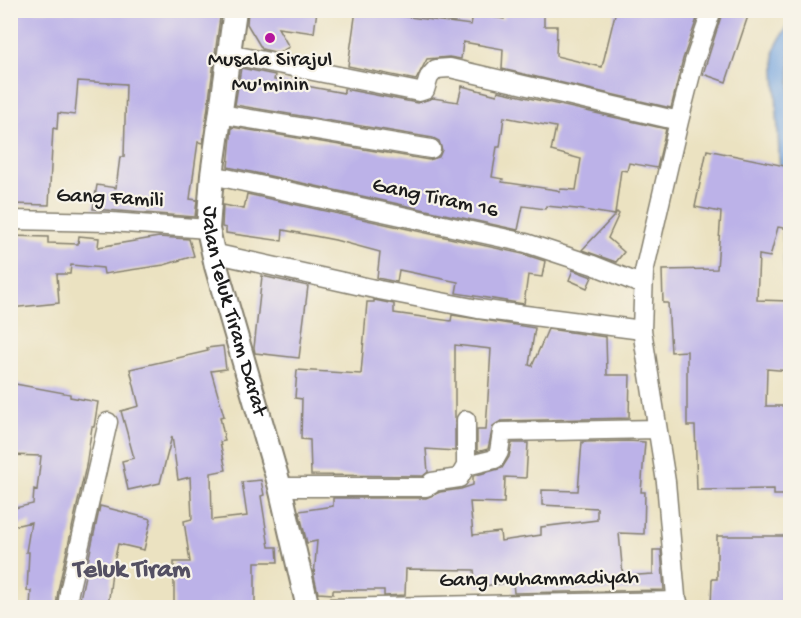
<svg xmlns="http://www.w3.org/2000/svg" width="801" height="618" font-family="'Gochi Hand',sans-serif">
<style>
.water{fill:#76a5df;stroke:#49607e;stroke-width:1.5}
.building{fill:#bcb2e8;fill-rule:evenodd}
.lines{fill:none;stroke-linecap:round;stroke-linejoin:round}
.minor-casing{stroke:#847f6e;stroke-width:21}
.tertiary-casing{stroke:#847f6e;stroke-width:26}
.minor{stroke:#fff;stroke-width:18}
.tertiary{stroke:#fff;stroke-width:22}
.poi-dot{fill:#b5179e;stroke:#f7f3e8;stroke-width:2}
.labels{text-anchor:middle;dominant-baseline:central;stroke-width:4.5;stroke-linejoin:round;paint-order:stroke}
.poi-label{font-size:22px;fill:#1c1c1c;stroke:#f7f3e8}
.street-label{font-size:22px;fill:#1c1c1c;stroke:#f7f3e8}
.quarter-label{font-size:26px;font-weight:bold;fill:#545063;stroke:#f7f3e8}
</style>
<rect width="100%" height="100%" fill="#f7f3e8"/>
<filter id="ink" filterUnits="userSpaceOnUse"><feTurbulence type="fractalNoise" baseFrequency=".0167" numOctaves="2"/><feDisplacementMap in="SourceGraphic" scale="12" xChannelSelector="R" yChannelSelector="G"/><feConvolveMatrix kernelMatrix="1 2 1 2 8 2 1 2 1" color-interpolation-filters="sRGB"/></filter>
<filter id="wash" filterUnits="userSpaceOnUse"><feTurbulence type="fractalNoise" baseFrequency=".008" numOctaves="4" result="noise"/><feDisplacementMap in="SourceGraphic" scale="24" xChannelSelector="R" yChannelSelector="G"/><feGaussianBlur stdDeviation="1.35" result="paint"/><feColorMatrix in="noise" values="0 0 0 0 0 0 0 0 0 0 0 0 0 0 0 0 0 1.4 0 .05"/><feComposite in="paint" operator="in"/></filter>
<g filter="url(#wash)">
<rect width="100%" height="100%" fill="#ebe2c1"/>
<path class="water" d="M 790,20 L 790,318 L 786,298 L 774,50 Z"/>
<g id="blocks">
<path class="building" d="M 10,10 L 73,12 L 221,10 L 203,143 L 198,142 L 190,199 L 197,200 L 195,217 L 93,209 L 97,185 L 116,188 L 120,157 L 124,157 L 126,84 L 78,81 L 75,115 L 58,113 L 57,129 L 53,128 L 49,205 L 10,204 Z
M 248,10 L 317,10 L 314,33 L 278,28 L 289,47 L 279,53 L 262,49 L 247,24 Z
M 356,10 L 402,10 L 402,16 L 471,25 L 473,14 L 504,19 L 505,10 L 544,10 L 544,26 L 557,26 L 556,56 L 602,67 L 616,10 L 700,10 L 683,59 L 671,108 L 502,69 L 503,49 L 463,42 L 461,59 L 449,57 L 427,59 L 416,80 L 348,66 Z
M 723,10 L 750,10 L 726,82 L 703,74 Z
M 241,68 L 275,75 L 274,80 L 344,93 L 344,89 L 417,103 L 433,98 L 458,102 L 462,86 L 497,95 L 498,91 L 666,129 L 657,168 L 629,163 L 627,171 L 621,170 L 615,214 L 617,212 L 619,214 L 608,238 L 624,252 L 616,262 L 582,250 L 615,215 L 577,209 L 546,206 L 545,209 L 523,206 L 518,230 L 228,167 L 232,127 L 429,160 L 439,157 L 442,150 L 439,141 L 433,138 L 235,105 ZM 504,117 L 556,127 L 551,151 L 581,159 L 576,190 L 560,189 L 559,192 L 557,190 L 502,182 L 503,179 L 492,177 L 497,147 L 500,147 Z
M 707,150 L 790,167 L 790,229 L 778,227 L 770,257 L 759,255 L 757,300 L 790,301 L 790,371 L 767,369 L 766,406 L 790,406 L 790,495 L 774,495 L 774,489 L 697,490 L 695,426 L 687,426 L 687,351 L 671,352 L 668,303 L 663,303 L 662,270 L 717,269 L 721,212 L 695,207 Z
M 247,194 L 523,254 L 545,261 L 542,277 L 528,275 L 524,304 L 456,293 L 458,282 L 399,270 L 397,282 L 377,278 L 380,252 L 335,240 L 283,230 L 282,241 L 226,233 L 226,228 L 222,227 L 223,205 L 244,209 Z
M 10,236 L 48,237 L 48,243 L 78,244 L 79,236 L 99,238 L 98,247 L 159,237 L 189,239 L 194,256 L 164,265 L 104,274 L 103,268 L 71,265 L 70,274 L 57,274 L 59,303 L 10,308 Z
M 573,270 L 592,277 L 587,288 L 569,280 Z
M 262,276 L 308,286 L 299,358 L 255,353 L 254,348 Z
M 374,300 L 394,304 L 394,313 L 451,321 L 452,315 L 535,328 L 529,365 L 532,366 L 548,329 L 606,337 L 607,375 L 630,375 L 629,418 L 501,421 L 493,426 L 488,449 L 477,452 L 477,430 L 486,430 L 491,349 L 455,345 L 455,451 L 426,449 L 428,472 L 423,476 L 311,475 L 310,440 L 301,439 L 302,399 L 295,398 L 297,370 L 361,374 L 367,302 L 374,302 Z
M 223,346 L 226,369 L 211,371 L 224,416 L 220,417 L 225,441 L 220,442 L 226,470 L 211,473 L 212,520 L 247,516 L 242,482 L 261,480 L 264,495 L 261,496 L 269,547 L 277,547 L 278,562 L 255,562 L 255,608 L 174,608 L 174,562 L 190,562 L 184,521 L 192,519 L 190,477 L 178,480 L 172,436 L 160,483 L 128,490 L 122,461 L 134,458 L 121,411 L 139,406 L 130,369 L 208,351 L 207,348 Z
M 10,383 L 70,394 L 70,397 L 98,402 L 94,427 L 92,427 L 86,466 L 58,590 L 56,608 L 30,608 L 31,591 L 27,591 L 29,552 L 26,552 L 31,522 L 10,527 L 10,509 L 33,504 L 34,489 L 37,490 L 41,456 L 10,455 Z
M 628,441 L 645,442 L 641,492 L 645,492 L 644,534 L 619,533 L 623,576 L 653,574 L 653,550 L 661,550 L 664,590 L 514,593 L 513,582 L 476,587 L 474,570 L 406,569 L 405,595 L 384,596 L 384,590 L 333,590 L 333,594 L 318,593 L 314,576 L 317,541 L 307,543 L 299,511 L 333,506 L 333,498 L 426,498 L 440,492 L 461,489 L 473,485 L 473,476 L 502,468 L 509,457 L 512,443 L 528,443 L 526,478 L 505,477 L 504,503 L 470,502 L 473,535 L 500,532 L 501,541 L 541,535 L 541,527 L 597,520 L 597,508 L 542,505 L 542,490 L 578,491 L 582,442 Z
M 100,506 L 151,519 L 144,550 L 118,544 L 112,571 L 108,608 L 78,608 Z
M 717,536 L 790,536 L 788,608 L 711,608 L 712,579 L 717,579 Z"/>
</g>
</g>
<g filter="url(#ink)">
<use href="#blocks" fill-opacity="0" stroke="#847f6e" stroke-width="1.5"/>
<g class="lines">
<g class="minor-casing">
<path id="minor" d="M 228,54 L 419,92 L 425,90 L 429,77 L 436,69 L 450,68 L 679,121
M 220,114 L 431,149
M 212,175 L 526,243 L 593,265 L 643,285
M 10,220 L 111,222 L 208,229
M 213,253 L 379,290 L 478,309 L 642,330
M 466,466 L 466,420
M 280,487 L 426,487 L 431,485 L 432,482 L 459,478 L 466,466 L 495,459 L 499,452 L 502,432 L 657,429
M 67,608 L 69,592 L 108,422
M 330,608 L 678,601
M 677,608 L 666,482 L 642,330 L 644,272 L 679,121 L 694,62 L 712,10"/>
</g>
<g class="tertiary-casing">
<g id="tertiary">
<path id="s1" d="M 235,10 L 212,175 L 208,229 L 216,266 L 280,487 L 308,608"/>
</g>
</g>
<use href="#minor" class="minor"/>
<use href="#tertiary" class="tertiary"/>
</g>
</g>
<circle class="poi-dot" cx="270" cy="38" r="6"/>
<g class="labels">
<g class="poi-label">
<text x="270" y="61">Musala Sirajul<tspan x="270" dy="25">Mu'minin</tspan></text>
</g>
<g class="street-label">
<text transform="translate(110 199) rotate(3)">Gang Famili</text>
<text transform="translate(435 199) rotate(12)">Gang Tiram 16</text>
<text stroke="none"><textPath href="#s1" startOffset="306">Jalan Teluk Tiram Darat</textPath></text>
<text transform="translate(539 580) rotate(-1)">Gang Muhammadiyah</text>
</g>
<g class="quarter-label">
<text x="132" y="571">Teluk Tiram</text>
</g>
</g>
<rect width="801" height="618" fill="none" stroke="#f7f3e8" stroke-width="36"/>
</svg>
